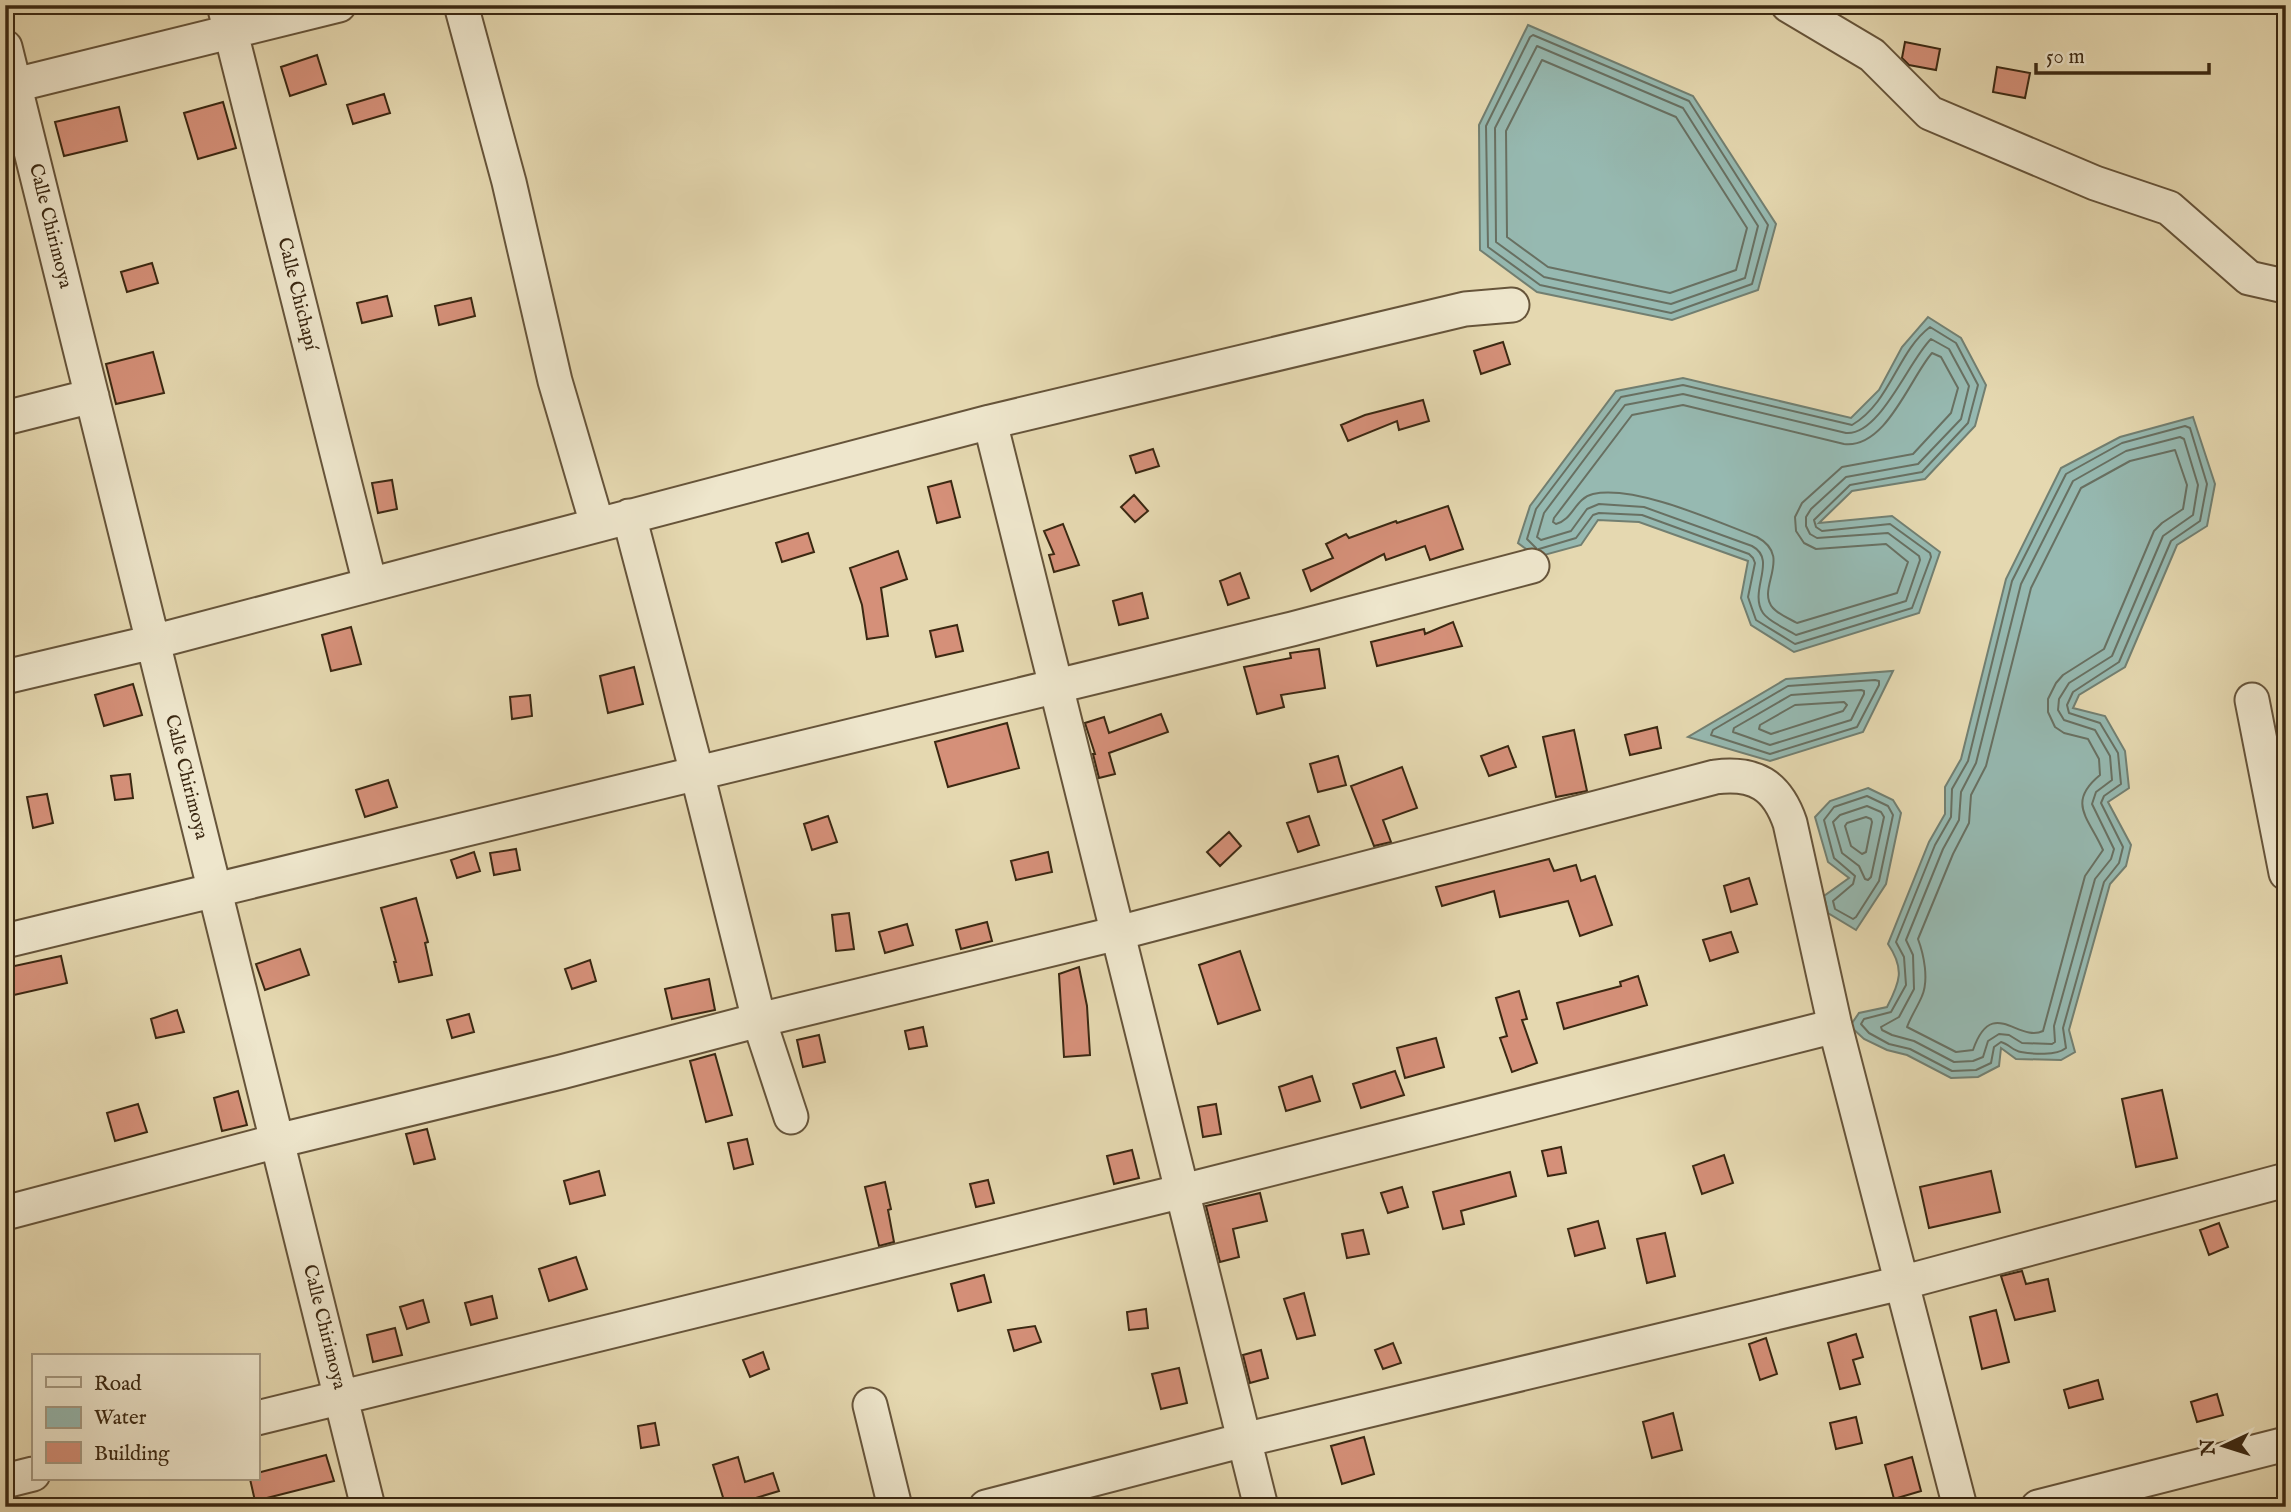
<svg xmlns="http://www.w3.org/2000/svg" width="2291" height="1512" font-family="'IM FELL English',serif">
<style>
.water{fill:#96b9b1;stroke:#727f71;stroke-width:2}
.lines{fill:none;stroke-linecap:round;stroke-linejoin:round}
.shore{stroke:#687062;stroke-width:2}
.building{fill:#d59079;stroke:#3b2812;stroke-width:2}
.minor-casing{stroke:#66543a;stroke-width:37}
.minor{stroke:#eee6cc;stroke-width:33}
.labels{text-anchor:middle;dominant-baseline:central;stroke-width:5;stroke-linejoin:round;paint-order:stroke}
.street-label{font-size:19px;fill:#3b2812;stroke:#eee6cc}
</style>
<rect width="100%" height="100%" fill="#e5d8b0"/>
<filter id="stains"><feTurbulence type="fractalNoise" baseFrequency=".00286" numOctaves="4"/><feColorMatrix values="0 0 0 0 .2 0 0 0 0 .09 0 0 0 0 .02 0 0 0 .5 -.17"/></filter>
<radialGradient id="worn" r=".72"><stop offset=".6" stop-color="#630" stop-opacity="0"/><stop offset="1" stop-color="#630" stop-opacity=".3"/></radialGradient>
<path class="water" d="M 1528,25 L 1693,96 L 1776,224 L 1758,290 L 1672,320 L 1537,292 L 1480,250 L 1479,125 Z
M 1928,317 L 1961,338 L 1986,385 L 1975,426 L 1925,479 L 1852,491 L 1819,523 L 1892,516 L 1940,552 L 1919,613 L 1794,652 L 1751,625 L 1741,598 L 1748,561 L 1639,522 L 1598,520 L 1581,545 L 1537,557 L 1518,543 L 1530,506 L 1616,391 L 1683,378 L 1851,418 L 1879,390 L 1902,347 Z
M 2193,417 L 2215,484 L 2207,526 L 2177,545 L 2125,667 L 2079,695 L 2073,708 L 2105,716 L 2125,751 L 2129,788 L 2108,802 L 2131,845 L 2126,866 L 2110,884 L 2069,1030 L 2075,1052 L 2061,1060 L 2016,1059 L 2001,1048 L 1999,1066 L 1978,1077 L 1951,1078 L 1907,1055 L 1887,1050 L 1864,1039 L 1850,1026 L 1859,1013 L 1887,1007 C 1900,982 1905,969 1888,944 L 1929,842 L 1945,814 L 1945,787 L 1961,759 L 2006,579 L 2061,468 L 2120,437 Z
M 1893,671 L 1863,732 L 1770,761 L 1688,737 L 1786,679 Z
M 1868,788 L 1893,800 L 1901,813 L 1886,884 L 1856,930 L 1828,913 L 1824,896 L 1849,878 L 1828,862 L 1815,817 L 1830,801 Z"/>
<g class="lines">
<path class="shore" d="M 1533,35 L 1689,101 L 1768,225 L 1752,284 L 1671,313 L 1540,285 L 1488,247 L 1486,126 L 1530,37 Z
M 1537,46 L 1683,108 L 1758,226 L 1745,278 L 1671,304 L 1544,277 L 1496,242 L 1495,128 Z
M 1542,60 L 1676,117 L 1747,228 L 1736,270 L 1670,293 L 1548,267 L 1507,237 L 1506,131 Z
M 1931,339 L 1949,349 L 1969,386 L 1961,419 L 1918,464 L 1846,477 L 1811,509 L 1806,517 L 1806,526 L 1810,534 L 1817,538 L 1888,533 L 1919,556 L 1920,560 L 1906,601 L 1796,635 C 1787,629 1769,622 1763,613 C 1748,590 1778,560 1752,546 L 1644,507 L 1599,504 L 1587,509 L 1571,531 L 1541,540 L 1537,537 L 1544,513 L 1625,405 L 1683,394 L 1846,433 C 1880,436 1909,360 1931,339 Z
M 1932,353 L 1941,357 L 1958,388 L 1951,413 L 1913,454 L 1842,467 L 1802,503 L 1795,517 L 1796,531 L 1804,543 L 1816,549 L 1886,544 L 1908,562 L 1897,593 L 1797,623 C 1790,619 1778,614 1773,608 C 1755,588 1794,557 1757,537 C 1715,521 1636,485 1593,494 C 1575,498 1573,520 1556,524 L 1553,522 L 1554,518 L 1632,415 L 1683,405 L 1844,444 C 1886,449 1910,378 1932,353 Z
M 2185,426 L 2190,428 L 2207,484 L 2200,521 L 2171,541 L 2119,662 L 2073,692 L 2067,705 L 2069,713 L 2100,723 L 2118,753 L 2121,784 L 2104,796 L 2101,803 L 2123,847 L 2119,863 L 2104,882 L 2063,1028 L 2066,1048 C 2056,1056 2033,1054 2021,1052 C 2013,1051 2009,1044 2001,1042 L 1994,1047 L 1991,1063 L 1976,1070 L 1952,1071 L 1910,1049 L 1889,1044 L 1869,1033 L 1861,1024 L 1864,1019 L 1891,1012 L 1906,985 L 1904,957 L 1896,942 L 1935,845 L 1951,817 L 1952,789 L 1968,761 L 2012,581 L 2066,474 L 2122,443 Z
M 2180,437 L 2184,439 L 2198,485 L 2193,515 L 2163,536 L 2112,656 L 2069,683 L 2059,699 L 2058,710 L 2064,720 L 2095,730 L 2110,756 L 2112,780 L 2096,792 L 2092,804 L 2114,849 L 2111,859 L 2095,879 L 2054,1026 L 2055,1042 L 2052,1044 L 2022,1043 L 2009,1035 L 1999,1034 L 1988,1041 L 1983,1057 L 1973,1061 L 1954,1062 L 1914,1041 L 1892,1035 L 1882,1030 L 1881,1027 L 1899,1017 L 1914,989 L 1913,955 L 1906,940 L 1943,849 L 1959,820 L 1961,792 L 1976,763 L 2021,584 L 2073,481 L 2126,451 Z
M 2175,450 L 2187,485 L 2183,509 L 2162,523 L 2154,531 L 2104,649 L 2063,675 L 2056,683 L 2048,699 L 2048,712 L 2055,727 L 2064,733 L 2088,739 L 2099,759 L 2100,775 C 2066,803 2089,818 2103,850 L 2085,876 L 2043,1031 C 2018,1043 1992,995 1973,1050 L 1956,1052 L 1907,1027 C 1911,1016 1918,1006 1922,996 C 1929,980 1924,955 1918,939 L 1953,854 L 1969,823 L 1971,795 L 1986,766 L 2031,588 L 2081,488 L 2130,461 Z
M 1536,548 L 1527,539 L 1536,509 L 1621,397 L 1683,385 L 1852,425 C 1891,402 1897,352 1930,327 L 1956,343 L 1978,385 L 1968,423 L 1922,472 L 1850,485 L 1814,520 L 1816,527 L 1822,531 L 1890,524 L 1930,553 L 1931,557 L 1912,608 L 1795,644 L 1756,620 L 1748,597 L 1755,563 L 1753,558 L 1749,554 L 1642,515 L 1599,513 L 1593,515 L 1576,538 L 1539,549
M 1875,680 L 1879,681 L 1879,685 L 1857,727 L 1770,754 L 1711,735 L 1713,730 L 1788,686 Z
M 1861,690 L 1864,691 L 1864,694 L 1851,720 L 1770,745 L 1733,732 L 1734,728 L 1791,695 Z
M 1844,702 L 1847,705 L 1843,711 L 1771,734 L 1759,729 L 1760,725 L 1795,705 Z
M 1867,796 L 1888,806 L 1893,815 L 1879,881 L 1856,917 L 1853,919 L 1835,909 L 1833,901 L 1853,884 L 1855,876 L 1834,858 L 1824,820 L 1834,807 Z
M 1867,806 L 1881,812 L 1884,817 L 1871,877 L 1868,880 L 1865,879 L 1859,866 L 1842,853 L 1833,822 L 1840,815 Z
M 1866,817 L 1871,819 L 1872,822 L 1866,852 L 1862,854 L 1851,846 L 1845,826 L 1847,823 Z"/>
</g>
<path class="building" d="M 1905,42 L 1940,49 L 1936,70 L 1909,65 L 1902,58 Z
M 317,55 L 326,84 L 290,96 L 281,67 Z
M 1997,67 L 2030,73 L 2025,98 L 1993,92 Z
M 384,94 L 390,113 L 353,124 L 347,105 Z
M 223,102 L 236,148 L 198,159 L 184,113 Z
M 119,107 L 127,141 L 64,156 L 55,122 Z
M 152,263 L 158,283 L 127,292 L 121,272 Z
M 387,296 L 392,316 L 362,323 L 357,303 Z
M 471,298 L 475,316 L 439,325 L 435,306 Z
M 1503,342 L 1510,364 L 1481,374 L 1474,351 Z
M 153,352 L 164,393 L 116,404 L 106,364 Z
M 1423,400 L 1429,421 L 1399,430 L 1397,421 L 1348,441 L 1341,425 L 1365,415 Z
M 1153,449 L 1159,466 L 1136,473 L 1130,456 Z
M 392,480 L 397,509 L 378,513 L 372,483 Z
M 951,481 L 960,517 L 937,523 L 928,487 Z
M 1134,495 L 1148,511 L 1135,522 L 1121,507 Z
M 1448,506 L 1463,549 L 1430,560 L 1425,546 L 1386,560 L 1384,554 L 1311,591 L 1303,570 L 1333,558 L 1326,544 L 1346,534 L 1349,538 L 1396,521 L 1397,523 Z
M 1063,524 L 1079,565 L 1054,572 L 1049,555 L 1054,554 L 1044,531 Z
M 808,533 L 814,552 L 782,562 L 776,543 Z
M 898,551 L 907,579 L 881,588 L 888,636 L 867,639 L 862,605 L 850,568 Z
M 1240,573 L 1249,598 L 1228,605 L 1220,581 Z
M 1142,593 L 1148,618 L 1119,625 L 1113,601 Z
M 1453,622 L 1462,646 L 1377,666 L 1371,642 L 1424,629 L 1425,634 Z
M 957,625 L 963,651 L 936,657 L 930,631 Z
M 351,627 L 361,664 L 331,671 L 322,635 Z
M 1319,649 L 1325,688 L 1281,695 L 1284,707 L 1257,714 L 1244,667 L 1291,658 L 1290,653 Z
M 634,667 L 643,704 L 608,713 L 600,676 Z
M 133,684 L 142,715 L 104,726 L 95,695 Z
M 530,695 L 532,716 L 512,719 L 510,697 Z
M 1161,714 L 1168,732 L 1109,753 L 1115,774 L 1099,778 L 1093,754 L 1095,754 L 1085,723 L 1104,717 L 1109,733 Z
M 1007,723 L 1019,768 L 948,787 L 935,742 Z
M 1657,727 L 1661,748 L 1630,755 L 1625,735 Z
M 1574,730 L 1587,791 L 1556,797 L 1543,737 Z
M 1508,746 L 1516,767 L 1489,776 L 1481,756 Z
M 1338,756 L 1346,785 L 1318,792 L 1310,764 Z
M 1402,767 L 1417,808 L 1383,820 L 1391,842 L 1374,846 L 1351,786 Z
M 130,774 L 133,798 L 115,800 L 111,776 Z
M 388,780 L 397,807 L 365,817 L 356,790 Z
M 47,794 L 53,823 L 33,828 L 27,797 Z
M 828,816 L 837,842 L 812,850 L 804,824 Z
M 1309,816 L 1319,845 L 1298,852 L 1287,823 Z
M 1229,832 L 1241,846 L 1220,866 L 1207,852 Z
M 516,849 L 520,870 L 494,875 L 490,853 Z
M 474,852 L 480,871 L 457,878 L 451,860 Z
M 1048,852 L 1052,872 L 1016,880 L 1011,861 Z
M 1549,859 L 1554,871 L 1576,865 L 1581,881 L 1595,876 L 1612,925 L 1580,936 L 1568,901 L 1500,917 L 1494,891 L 1442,906 L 1436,887 Z
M 1749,878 L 1757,904 L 1731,912 L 1724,886 Z
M 416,898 L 428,942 L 425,943 L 432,975 L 399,982 L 394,962 L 396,962 L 381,908 Z
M 849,913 L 854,949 L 836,951 L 832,915 Z
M 987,922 L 992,941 L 961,949 L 956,930 Z
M 907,924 L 913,945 L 885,953 L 879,932 Z
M 1731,932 L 1738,952 L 1710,961 L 1703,940 Z
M 300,949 L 309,975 L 265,990 L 256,964 Z
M 1240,951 L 1260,1010 L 1218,1024 L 1199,965 Z
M 61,956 L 67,983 L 5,997 L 5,968 Z
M 590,960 L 596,981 L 572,989 L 565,969 Z
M 1079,967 L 1087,1006 L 1090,1055 L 1064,1057 L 1059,974 Z
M 1638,976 L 1647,1005 L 1564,1029 L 1557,1003 L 1621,986 L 1620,982 Z
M 709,979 L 715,1010 L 672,1019 L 665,989 Z
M 1519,991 L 1527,1019 L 1522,1020 L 1537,1063 L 1512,1072 L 1500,1038 L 1507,1036 L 1496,998 Z
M 177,1010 L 184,1032 L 156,1038 L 151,1019 Z
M 469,1014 L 474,1032 L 452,1038 L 447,1020 Z
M 923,1027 L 927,1046 L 909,1049 L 905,1031 Z
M 819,1035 L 825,1062 L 803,1067 L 797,1040 Z
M 1436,1038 L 1444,1067 L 1405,1078 L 1397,1048 Z
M 715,1054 L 732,1115 L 706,1122 L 690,1061 Z
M 1395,1071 L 1404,1095 L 1361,1108 L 1353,1084 Z
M 1312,1076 L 1320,1101 L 1286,1111 L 1279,1087 Z
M 2162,1090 L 2177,1158 L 2136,1167 L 2122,1099 Z
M 238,1091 L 247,1125 L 222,1131 L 214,1098 Z
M 138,1104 L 147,1132 L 115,1141 L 107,1113 Z
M 1216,1104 L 1221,1134 L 1203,1137 L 1198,1107 Z
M 427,1129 L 435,1159 L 414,1164 L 406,1134 Z
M 747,1139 L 753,1164 L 734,1169 L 728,1143 Z
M 1561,1147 L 1566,1173 L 1548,1176 L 1542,1151 Z
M 1132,1150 L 1139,1178 L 1114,1184 L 1107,1156 Z
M 1724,1155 L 1733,1183 L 1702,1194 L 1693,1166 Z
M 599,1171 L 605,1195 L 570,1204 L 564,1181 Z
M 1991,1171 L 2000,1212 L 1929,1228 L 1920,1187 Z
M 1510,1172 L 1516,1196 L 1461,1211 L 1464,1224 L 1443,1229 L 1433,1192 Z
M 988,1180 L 994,1203 L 976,1207 L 970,1184 Z
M 885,1182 L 891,1209 L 888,1210 L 894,1242 L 879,1246 L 865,1187 Z
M 1402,1187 L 1408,1207 L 1388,1213 L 1381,1193 Z
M 1260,1193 L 1267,1221 L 1233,1229 L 1239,1257 L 1220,1262 L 1206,1206 Z
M 1598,1221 L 1605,1248 L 1575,1256 L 1568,1229 Z
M 2219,1223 L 2228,1247 L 2209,1255 L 2200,1230 Z
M 1363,1230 L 1369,1254 L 1347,1258 L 1342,1234 Z
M 1665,1233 L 1675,1276 L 1647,1283 L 1637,1239 Z
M 576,1257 L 587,1289 L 549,1301 L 539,1269 Z
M 2022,1271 L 2026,1284 L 2048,1279 L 2055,1311 L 2015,1320 L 2001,1276 Z
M 984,1275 L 991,1302 L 958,1311 L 951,1284 Z
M 1304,1293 L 1315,1335 L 1297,1339 L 1284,1299 Z
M 492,1296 L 497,1318 L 471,1325 L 465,1303 Z
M 423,1300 L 429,1322 L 407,1329 L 400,1307 Z
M 1146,1309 L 1148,1328 L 1129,1330 L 1127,1312 Z
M 1996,1310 L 2009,1362 L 1982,1369 L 1970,1317 Z
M 1035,1326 L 1041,1342 L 1014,1351 L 1008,1330 Z
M 395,1328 L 402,1355 L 373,1362 L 367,1335 Z
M 1856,1334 L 1863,1357 L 1853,1360 L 1860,1384 L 1840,1389 L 1828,1343 Z
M 1766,1338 L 1777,1374 L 1760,1380 L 1749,1344 Z
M 1393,1343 L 1401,1363 L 1383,1369 L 1375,1350 Z
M 1261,1350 L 1268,1378 L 1250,1383 L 1243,1355 Z
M 763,1352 L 769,1369 L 750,1377 L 743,1360 Z
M 1179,1368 L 1187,1403 L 1161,1409 L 1152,1374 Z
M 2098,1380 L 2103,1399 L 2069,1408 L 2064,1390 Z
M 2217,1394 L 2223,1415 L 2197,1422 L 2191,1402 Z
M 1673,1413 L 1682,1450 L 1652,1458 L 1643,1422 Z
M 1856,1417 L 1862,1443 L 1836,1449 L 1830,1423 Z
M 655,1423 L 659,1445 L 641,1448 L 638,1426 Z
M 1364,1437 L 1374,1474 L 1342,1484 L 1331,1446 Z
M 326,1455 L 334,1481 L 255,1501 L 250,1479 L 257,1479 L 257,1473 Z
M 738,1457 L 745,1482 L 773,1473 L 779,1491 L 726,1507 L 713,1465 Z
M 1912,1457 L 1921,1491 L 1894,1499 L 1885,1465 Z"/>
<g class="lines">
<g class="minor-casing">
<path id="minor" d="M 224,5 L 370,584
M 461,5 L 509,182 L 555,381 L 597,524
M 1788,5 L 1872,55 L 1930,113 L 2095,183 L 2169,208 L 2249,278 L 2280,285 L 2286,283
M 5,47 L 368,1507
M 15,85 L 339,5
M 5,418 L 92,396
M 990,422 L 1261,1507
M 629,516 L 697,773 L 759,1020 L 791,1117
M 5,677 L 153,642 L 990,422 L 1465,309 L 1512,305
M 2252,700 L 2286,873
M 5,941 L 1292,629 L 1532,566
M 5,1213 L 277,1141 L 561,1072 L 759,1020 L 1118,933 L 1715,777 C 1755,772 1777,785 1790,823 L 1835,1026 L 1960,1507
M 870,1405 L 895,1507
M 257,1418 L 1183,1191 L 1835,1026
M 5,1481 L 33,1474
M 986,1507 L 1244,1440 L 1901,1283 L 2286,1180
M 2038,1507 L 2286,1444"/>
</g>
<use href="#minor" class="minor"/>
</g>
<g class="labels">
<g class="street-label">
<text transform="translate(50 226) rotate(76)">Calle Chirimoya</text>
<text transform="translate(297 294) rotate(76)">Calle Chichapí</text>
<text transform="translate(186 777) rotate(76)">Calle Chirimoya</text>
<text transform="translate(324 1327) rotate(76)">Calle Chirimoya</text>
</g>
</g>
<rect width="2291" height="1512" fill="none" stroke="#e5d8b0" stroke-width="28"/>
<rect x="7" y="7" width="2277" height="1498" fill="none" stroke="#3b2812" stroke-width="3.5"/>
<rect x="14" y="14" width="2263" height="1484" fill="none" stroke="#3b2812" stroke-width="2"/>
<rect x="32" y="1354" width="228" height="126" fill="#eee6cc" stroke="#a69a82" stroke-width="2"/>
<rect x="46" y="1377" width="35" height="10" fill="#eee6cc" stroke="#a69a82" stroke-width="2"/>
<text x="94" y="1390" font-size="21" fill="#3b2812">Road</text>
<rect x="46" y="1407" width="35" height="21" fill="#96b9b1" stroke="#a69a82" stroke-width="2"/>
<text x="94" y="1424" font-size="21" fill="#3b2812">Water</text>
<rect x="46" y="1442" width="35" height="21" fill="#d59079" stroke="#a69a82" stroke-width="2"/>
<text x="94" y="1460" font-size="21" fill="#3b2812">Building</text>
<g transform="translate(2224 1446) rotate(266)" stroke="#eee6cc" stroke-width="5" paint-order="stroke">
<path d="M0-5L12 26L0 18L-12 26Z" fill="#3b2812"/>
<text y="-10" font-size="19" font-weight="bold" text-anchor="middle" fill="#3b2812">N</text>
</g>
<path d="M2036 63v10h173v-10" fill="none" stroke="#3b2812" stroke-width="3.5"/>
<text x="2046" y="63" font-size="21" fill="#3b2812" stroke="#eee6cc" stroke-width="5" paint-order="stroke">50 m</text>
<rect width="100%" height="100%" filter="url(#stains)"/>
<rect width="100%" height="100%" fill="url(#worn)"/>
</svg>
